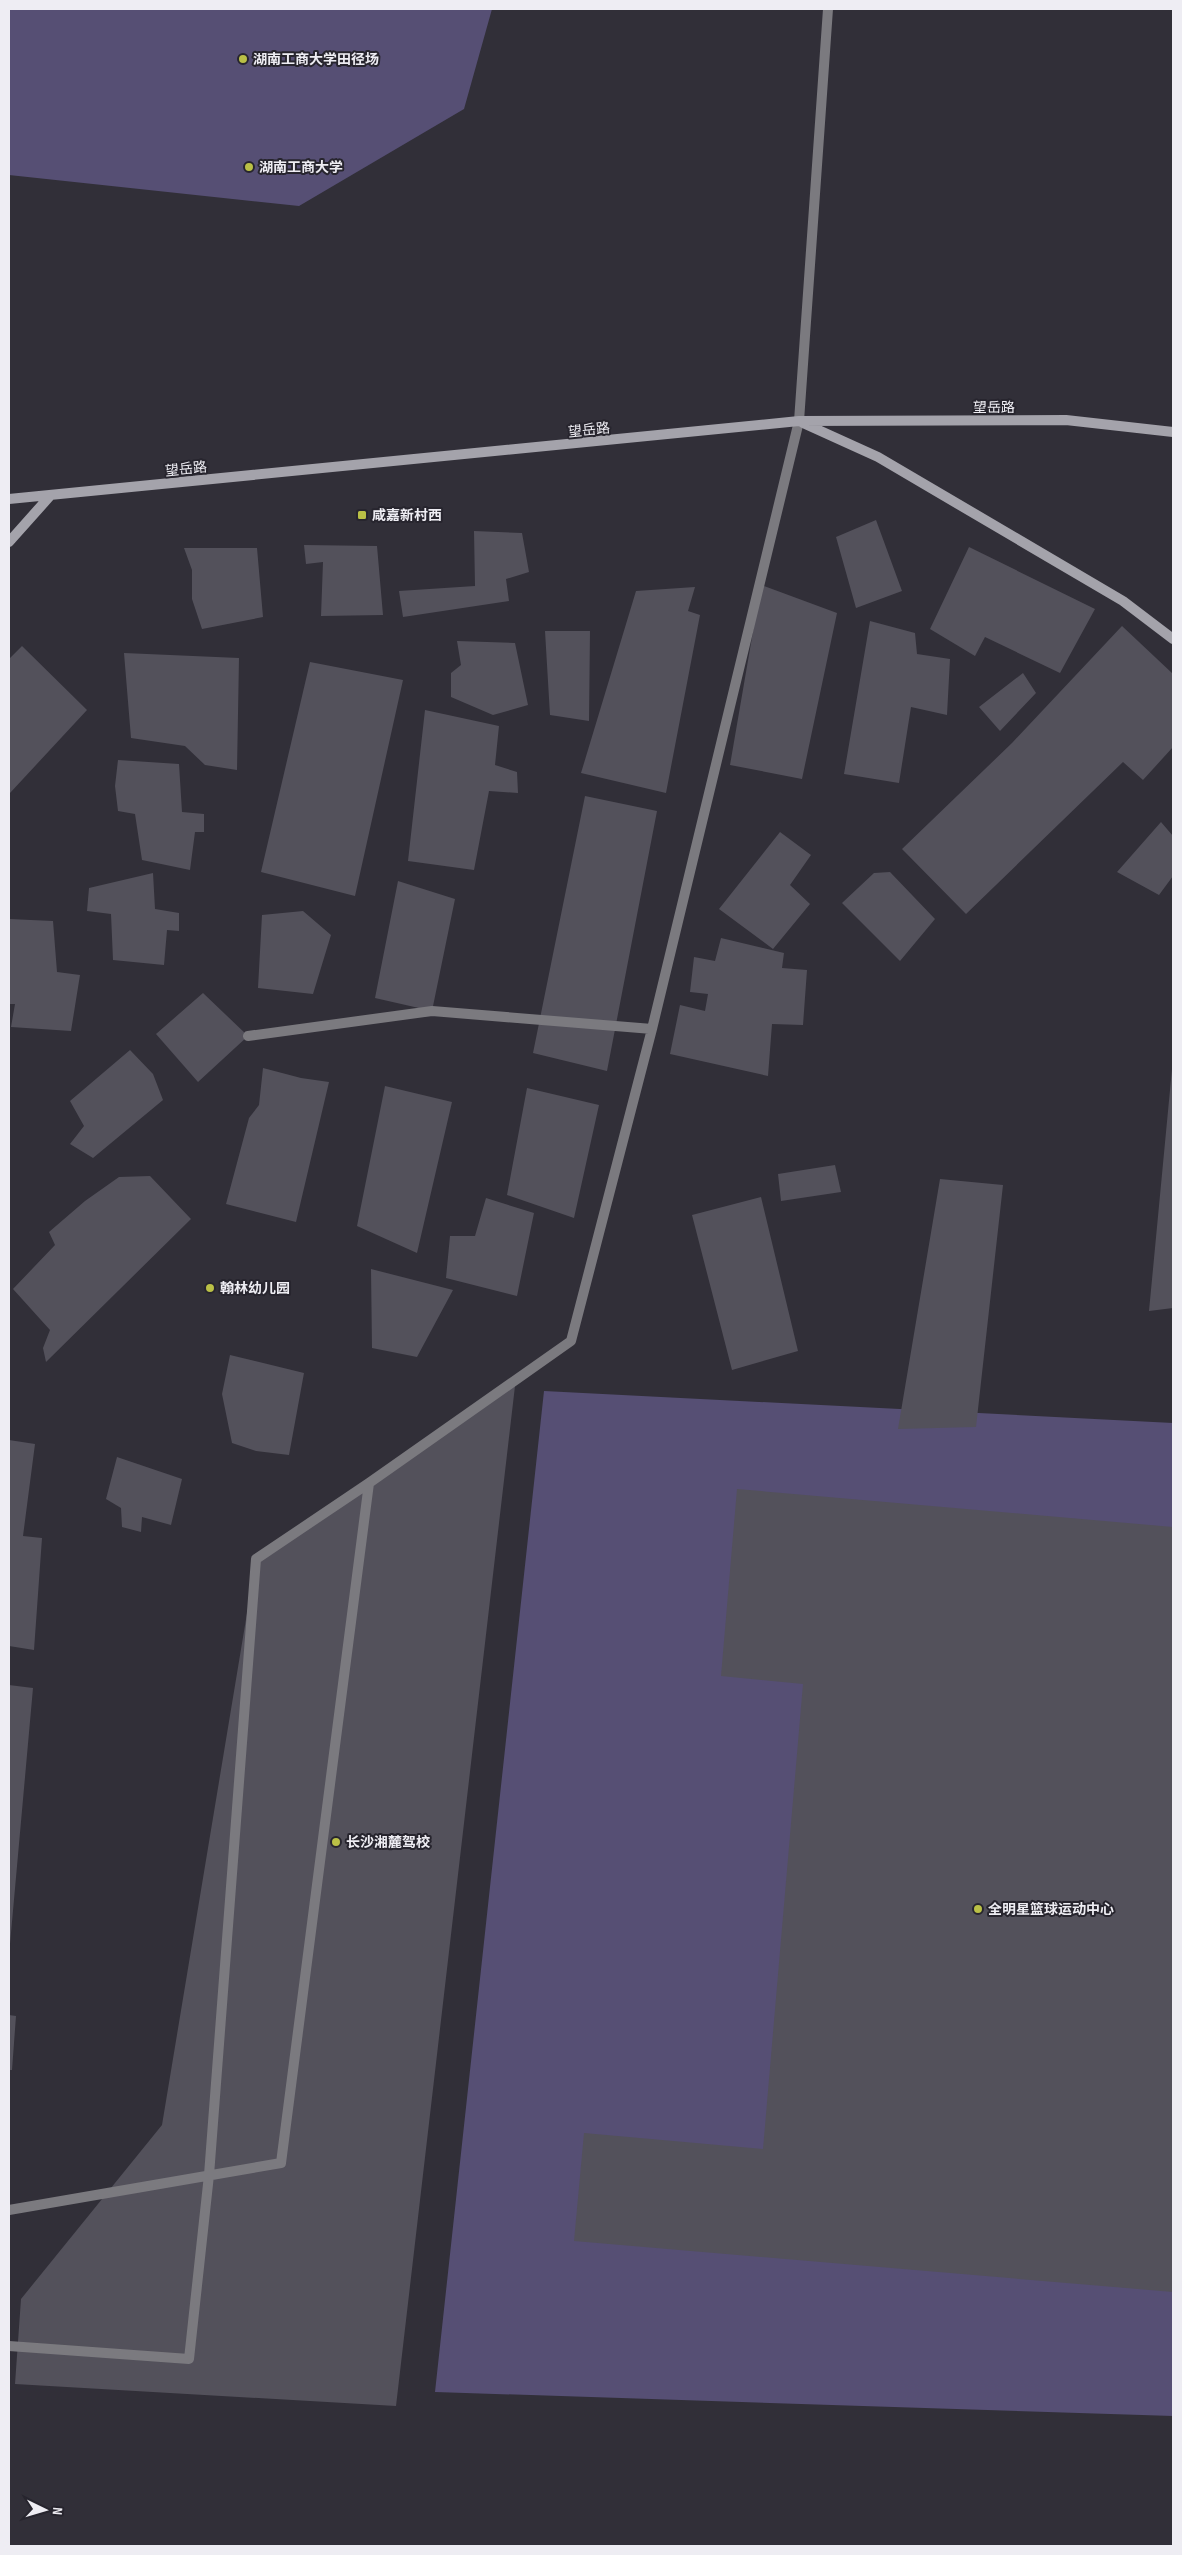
<svg xmlns="http://www.w3.org/2000/svg" width="1182" height="2555" font-family="'Sofia Sans Condensed','Noto Sans SC',sans-serif">
<style>
.green{fill:#564f74}
.building{fill:#53515b}
.lines{fill:none;stroke-linecap:round;stroke-linejoin:round}
.street{stroke:#7b7a7f;stroke-width:10}
.secondary{stroke:#a4a3ab;stroke-width:10}
.poi-dot{fill:#bac046;stroke:#27252e;stroke-width:2}
.labels{text-anchor:middle;dominant-baseline:central;stroke-width:4;stroke-linejoin:round;paint-order:stroke}
.poi-label{font-size:14px;font-weight:bold;fill:#eeedf3;stroke:#27252e;text-anchor:start}
.street-label{font-size:14px;fill:#eeedf3;stroke:#27252e}
</style>
<rect width="100%" height="100%" fill="#312f38"/>
<path class="green" d="M 9,9 L 492,9 L 464,109 L 299,206 L 9,175 Z
M 544,1391 L 1173,1423 L 1173,2416 L 435,2392 Z"/>
<path class="building" d="M 876,520 L 902,591 L 856,608 L 836,537 Z
M 474,531 L 522,533 L 529,572 L 506,579 L 509,601 L 403,617 L 399,591 L 475,586 Z
M 304,545 L 377,546 L 383,615 L 321,616 L 323,562 L 306,564 Z
M 969,547 L 1095,609 L 1060,673 L 985,637 L 975,656 L 930,629 Z
M 184,548 L 257,548 L 263,617 L 202,629 L 192,599 L 192,570 Z
M 761,585 L 837,613 L 802,779 L 730,765 Z
M 695,587 L 688,611 L 700,615 L 666,793 L 581,773 L 636,591 Z
M 870,621 L 915,633 L 917,654 L 950,659 L 947,715 L 911,707 L 899,783 L 844,774 Z
M 1122,626 L 1173,674 L 1173,747 L 1143,780 L 1123,762 L 966,914 L 902,849 L 1012,743 Z
M 545,631 L 590,631 L 589,721 L 550,715 Z
M 457,641 L 515,643 L 528,705 L 493,715 L 451,697 L 451,673 L 461,665 Z
M 22,646 L 87,710 L 10,793 L 9,659 Z
M 124,653 L 239,658 L 237,770 L 205,765 L 185,746 L 131,738 Z
M 310,662 L 403,680 L 355,896 L 261,872 Z
M 1023,673 L 1036,693 L 1000,731 L 979,707 Z
M 425,710 L 499,726 L 495,765 L 517,772 L 518,793 L 489,791 L 474,870 L 408,861 Z
M 118,760 L 179,764 L 182,812 L 204,814 L 204,832 L 195,832 L 190,870 L 142,860 L 135,814 L 118,811 L 115,786 Z
M 585,796 L 657,811 L 607,1071 L 533,1053 Z
M 1161,822 L 1173,836 L 1173,876 L 1159,895 L 1117,872 Z
M 780,832 L 811,855 L 790,885 L 810,904 L 773,949 L 719,909 Z
M 890,872 L 935,919 L 900,961 L 842,903 L 874,873 Z
M 153,873 L 155,909 L 179,913 L 179,931 L 167,930 L 164,965 L 113,960 L 111,914 L 87,911 L 89,888 Z
M 398,881 L 455,899 L 432,1011 L 375,998 Z
M 303,911 L 331,935 L 313,994 L 258,988 L 262,915 Z
M 9,919 L 53,921 L 57,972 L 80,975 L 71,1031 L 11,1027 L 15,1004 L 9,1004 Z
M 721,938 L 784,953 L 782,968 L 807,970 L 803,1025 L 772,1024 L 768,1076 L 670,1054 L 680,1005 L 705,1011 L 708,994 L 690,992 L 694,957 L 715,961 Z
M 203,993 L 248,1036 L 198,1082 L 156,1034 Z
M 130,1050 L 153,1074 L 163,1100 L 93,1158 L 70,1144 L 84,1126 L 70,1101 Z
M 263,1068 L 301,1078 L 329,1082 L 296,1222 L 226,1204 L 249,1118 L 259,1105 Z
M 1172,1069 L 1173,1308 L 1149,1311 Z
M 385,1086 L 452,1102 L 417,1253 L 357,1226 Z
M 527,1088 L 599,1105 L 574,1218 L 507,1195 Z
M 835,1165 L 841,1192 L 781,1201 L 778,1174 Z
M 150,1176 L 191,1219 L 46,1362 L 43,1348 L 50,1330 L 13,1289 L 55,1245 L 49,1232 L 85,1201 L 119,1177 Z
M 940,1179 L 1003,1185 L 976,1427 L 898,1429 Z
M 761,1197 L 798,1351 L 732,1370 L 692,1215 Z
M 486,1198 L 534,1213 L 517,1296 L 446,1278 L 450,1236 L 475,1236 Z
M 371,1269 L 453,1290 L 417,1357 L 372,1348 Z
M 230,1355 L 304,1373 L 289,1455 L 256,1451 L 232,1443 L 222,1394 Z
M 515,1386 L 396,2406 L 15,2384 L 21,2299 L 162,2125 L 256,1559 Z
M 9,1440 L 35,1444 L 23,1536 L 42,1538 L 34,1650 L 9,1646 Z
M 117,1457 L 182,1479 L 171,1525 L 142,1517 L 141,1532 L 122,1527 L 121,1508 L 106,1499 Z
M 737,1489 L 1173,1527 L 1173,2292 L 574,2241 L 584,2133 L 763,2149 L 803,1684 L 721,1676 Z
M 9,1685 L 33,1688 L 10,1944 L 9,1944 Z
M 9,2015 L 16,2016 L 12,2070 L 9,2070 Z"/>
<g class="lines">
<path class="street" d="M 248,1036 L 432,1011 L 652,1029 L 799,421 L 828,9
M 9,2210 L 281,2163 L 369,1483
M 9,2346 L 189,2359 L 209,2175 L 256,1559 L 369,1483 L 571,1341 L 652,1029"/>
<path class="secondary" d="M 803,423 L 878,457 L 1123,601 L 1173,639
M 9,499 L 799,421 L 1066,420 L 1173,432
M 9,542 L 50,496"/>
</g>
<g class="poi-dot">
<circle cx="243" cy="59" r="5"/>
<circle cx="249" cy="167" r="5"/>
<rect x="357" y="510" width="10" height="10" rx="2.5"/>
<circle cx="210" cy="1288" r="5"/>
<circle cx="336" cy="1842" r="5"/>
<circle cx="978" cy="1909" r="5"/>
</g>
<g class="labels">
<g class="poi-label">
<text x="253" y="59">湖南工商大学田径场</text>
<text x="259" y="167">湖南工商大学</text>
<text x="372" y="515">咸嘉新村西</text>
<text x="220" y="1288">翰林幼儿园</text>
<text x="346" y="1842">长沙湘麓驾校</text>
<text x="988" y="1909">全明星篮球运动中心</text>
</g>
<g class="street-label">
<text x="994" y="407">望岳路</text>
<text transform="translate(589 430) rotate(-6)">望岳路</text>
<text transform="translate(186 469) rotate(-6)">望岳路</text>
</g>
</g>
<rect width="1182" height="2555" fill="none" stroke="#eeedf3" stroke-width="20"/>
<g transform="translate(45 2510) rotate(95)" stroke="#27252e" stroke-width="4" paint-order="stroke">
<path d="M0-4L9 19L0 12L-9 19Z" fill="#eeedf3"/>
<text y="-8" font-size="14" font-weight="bold" text-anchor="middle" fill="#eeedf3">N</text>
</g>
</svg>
